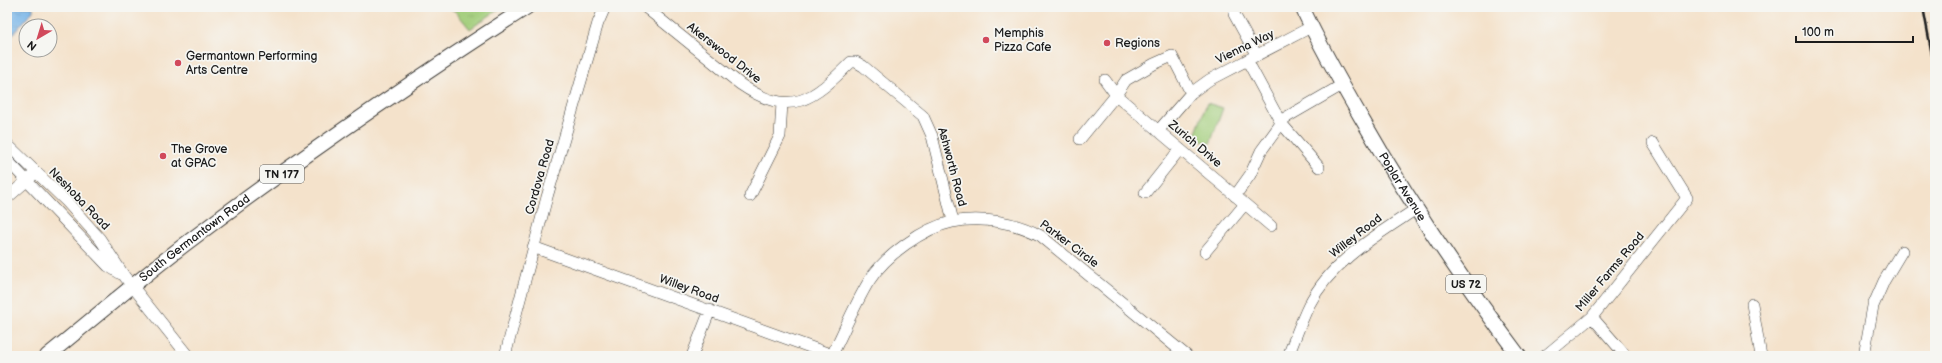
<svg xmlns="http://www.w3.org/2000/svg" width="1942" height="363" font-family="'Balsamiq Sans',sans-serif">
<style>
.grass{fill:#a3ce7b;stroke:#60754c}
.park{fill:url(#park-tufts);stroke:#60754c}
.water{fill:url(#water-ripples);stroke:#496882}
.lines{fill:none;stroke-linecap:round;stroke-linejoin:round}
.minor-casing{stroke:#3c3a36;stroke-width:12}
.major-casing{stroke:#3c3a36;stroke-width:16}
.minor{stroke:#fff;stroke-width:11}
.major{stroke:#fff;stroke-width:14}
.rail{stroke:#1c1c1c;stroke-width:2.5}
.poi-dot{fill:#d1495b;stroke:#f6f6f2;stroke-width:1.5}
.labels{text-anchor:middle;dominant-baseline:central;stroke-width:3.5;stroke-linejoin:round;paint-order:stroke}
.shield{fill:#f6f6f2;stroke:#5d5d5c;stroke-width:1}
.shield-label{font-size:11px;font-weight:bold;fill:#1c1c1c}
.poi-label{font-size:12px;fill:#1c1c1c;stroke:#f6f6f2;text-anchor:start}
.street-label{font-size:12px;fill:#1c1c1c;stroke:#f6f6f2}
</style>
<defs>
<pattern id="park-tufts" width="24" height="20" patternUnits="userSpaceOnUse"><rect width="24" height="20" fill="#a3ce7b"/><path d="M3 7l-1-3M5 7V3M7 7l1-3M15 17l-1-3M17 17v-4M19 17l1-3" fill="none" stroke="#8cb06a"/></pattern>
<pattern id="water-ripples" width="26" height="14" patternUnits="userSpaceOnUse"><rect width="26" height="14" fill="#76b4e8"/><path d="M2 4q2-2 4 0t4 0M15 11q2-2 4 0t4 0" fill="none" stroke="#669ac6"/></pattern>
</defs>
<rect width="100%" height="100%" fill="#f6f6f2"/>
<filter id="ink" filterUnits="userSpaceOnUse"><feTurbulence type="fractalNoise" baseFrequency=".025" numOctaves="2"/><feDisplacementMap in="SourceGraphic" scale="8" xChannelSelector="R" yChannelSelector="G"/><feConvolveMatrix kernelMatrix="1 2 1 2 8 2 1 2 1" color-interpolation-filters="sRGB"/></filter>
<filter id="wash" filterUnits="userSpaceOnUse"><feTurbulence type="fractalNoise" baseFrequency=".012" numOctaves="4" result="noise"/><feDisplacementMap in="SourceGraphic" scale="16" xChannelSelector="R" yChannelSelector="G"/><feGaussianBlur stdDeviation="0.9" result="paint"/><feColorMatrix in="noise" values="0 0 0 0 0 0 0 0 0 0 0 0 0 0 0 0 0 1.4 0 .05"/><feComposite in="paint" operator="in"/></filter>
<g filter="url(#wash)">
<rect width="100%" height="100%" fill="#f4e2cb"/>
<path class="grass" d="M 1207,103 L 1223,108 L 1210,144 L 1194,138 Z"/>
<path class="park" d="M 448,7 L 502,7 L 470,29 L 456,12 Z"/>
<path class="water" d="M 7,7 L 33,7 L 33,11 L 7,41 Z"/>
</g>
<g filter="url(#ink)">
<g class="lines">
<g class="minor-casing">
<path id="minor" d="M 645,7 L 740,84 C 791,119 813,100 851,62 L 856,62 L 863,66 L 923,116 L 932,136 L 953,221
M 1234,14 L 1257,56
M 1247,60 L 1281,123 L 1319,167
M 1105,80 L 1116,95 L 1271,226
M 1158,131 L 1191,93 L 1209,80 L 1311,27
M 1080,139 L 1116,95 L 1126,80 L 1154,64 L 1172,56 L 1191,93
M 7,144 L 68,203 L 100,239 L 125,277 L 188,356
M 7,160 L 108,266 L 121,274
M 1145,193 L 1180,149
M 750,196 L 780,136 L 782,103
M 1235,196 L 1250,175 L 1261,151 L 1285,118 L 1342,85
M 7,198 L 32,176
M 533,247 L 835,356
M 1205,252 L 1245,204
M 1752,304 L 1761,356
M 1592,317 L 1626,356
M 832,355 C 844,331 855,304 869,281 C 885,256 923,228 952,222 C 981,216 1016,222 1041,236 L 1187,356
M 505,356 L 547,197 L 598,23 L 605,7
M 692,356 L 710,310
M 1288,356 C 1295,339 1301,321 1309,305 C 1331,261 1377,235 1416,209
M 1545,356 L 1592,317 L 1687,198 L 1653,143
M 1864,356 L 1873,306 L 1884,281 L 1902,251"/>
</g>
<g class="major-casing">
<g id="major">
<path id="s1" d="M 1302,7 C 1320,46 1341,83 1362,119 C 1409,202 1462,280 1519,356"/>
<path id="s2" d="M 47,356 C 93,319 137,281 184,245 C 295,161 410,82 527,7"/>
</g>
</g>
<use href="#minor" class="minor"/>
<use href="#major" class="major"/>
<path class="rail" d="M 1923,7 L 1935,71"/>
</g>
</g>
<g class="poi-dot">
<circle cx="986" cy="40" r="4"/>
<circle cx="1107" cy="43" r="4"/>
<circle cx="178" cy="63" r="4"/>
<circle cx="163" cy="156" r="4"/>
</g>
<g class="labels">
<g class="shield">
<rect x="260" y="165" width="44" height="18" rx="3"/>
<rect x="1446" y="275" width="40" height="18" rx="3"/>
</g>
<g class="shield-label">
<text x="282" y="174">TN 177</text>
<text x="1466" y="284">US 72</text>
</g>
<g class="poi-label">
<text x="994" y="33">Memphis<tspan x="994" dy="14">Pizza Cafe</tspan></text>
<text x="1115" y="43">Regions</text>
<text x="186" y="56">Germantown Performing<tspan x="186" dy="14">Arts Centre</tspan></text>
<text x="171" y="149">The Grove<tspan x="171" dy="14">at GPAC</tspan></text>
</g>
<g class="street-label">
<text transform="translate(1245 47) rotate(-26)">Vienna Way</text>
<text transform="translate(724 53) rotate(38)">Akerswood Drive</text>
<text transform="translate(1195 144) rotate(40)">Zurich Drive</text>
<text transform="translate(952 167) rotate(75)">Ashworth Road</text>
<text transform="translate(540 177) rotate(-74)">Cordova Road</text>
<text stroke="none"><textPath href="#s1" startOffset="206">Poplar Avenue</textPath></text>
<text transform="translate(79 199) rotate(46)">Neshoba Road</text>
<text transform="translate(1356 236) rotate(-38)">Willey Road</text>
<text stroke="none"><textPath href="#s2" startOffset="189">South Germantown Road</textPath></text>
<text transform="translate(1069 244) rotate(37)">Parker Circle</text>
<text transform="translate(1610 272) rotate(-50)">Miller Farms Road</text>
<text transform="translate(689 289) rotate(20)">Willey Road</text>
</g>
</g>
<rect width="1942" height="363" fill="none" stroke="#f6f6f2" stroke-width="24"/>
<g transform="translate(38 38) rotate(218)"><circle r="19" fill="#f6f6f2" stroke="#9f9f9c"/>
<path d="M0-3L7 15L0 10L-7 15Z" fill="#d1495b"/>
<text y="-6" font-size="11" font-weight="bold" text-anchor="middle" fill="#1c1c1c">N</text>
</g>
<path d="M1796 36v6h117v-6" fill="none" stroke="#1c1c1c" stroke-width="2"/>
<text x="1802" y="36" font-size="12" fill="#1c1c1c" stroke="#f6f6f2" stroke-width="3" paint-order="stroke">100 m</text>
</svg>
